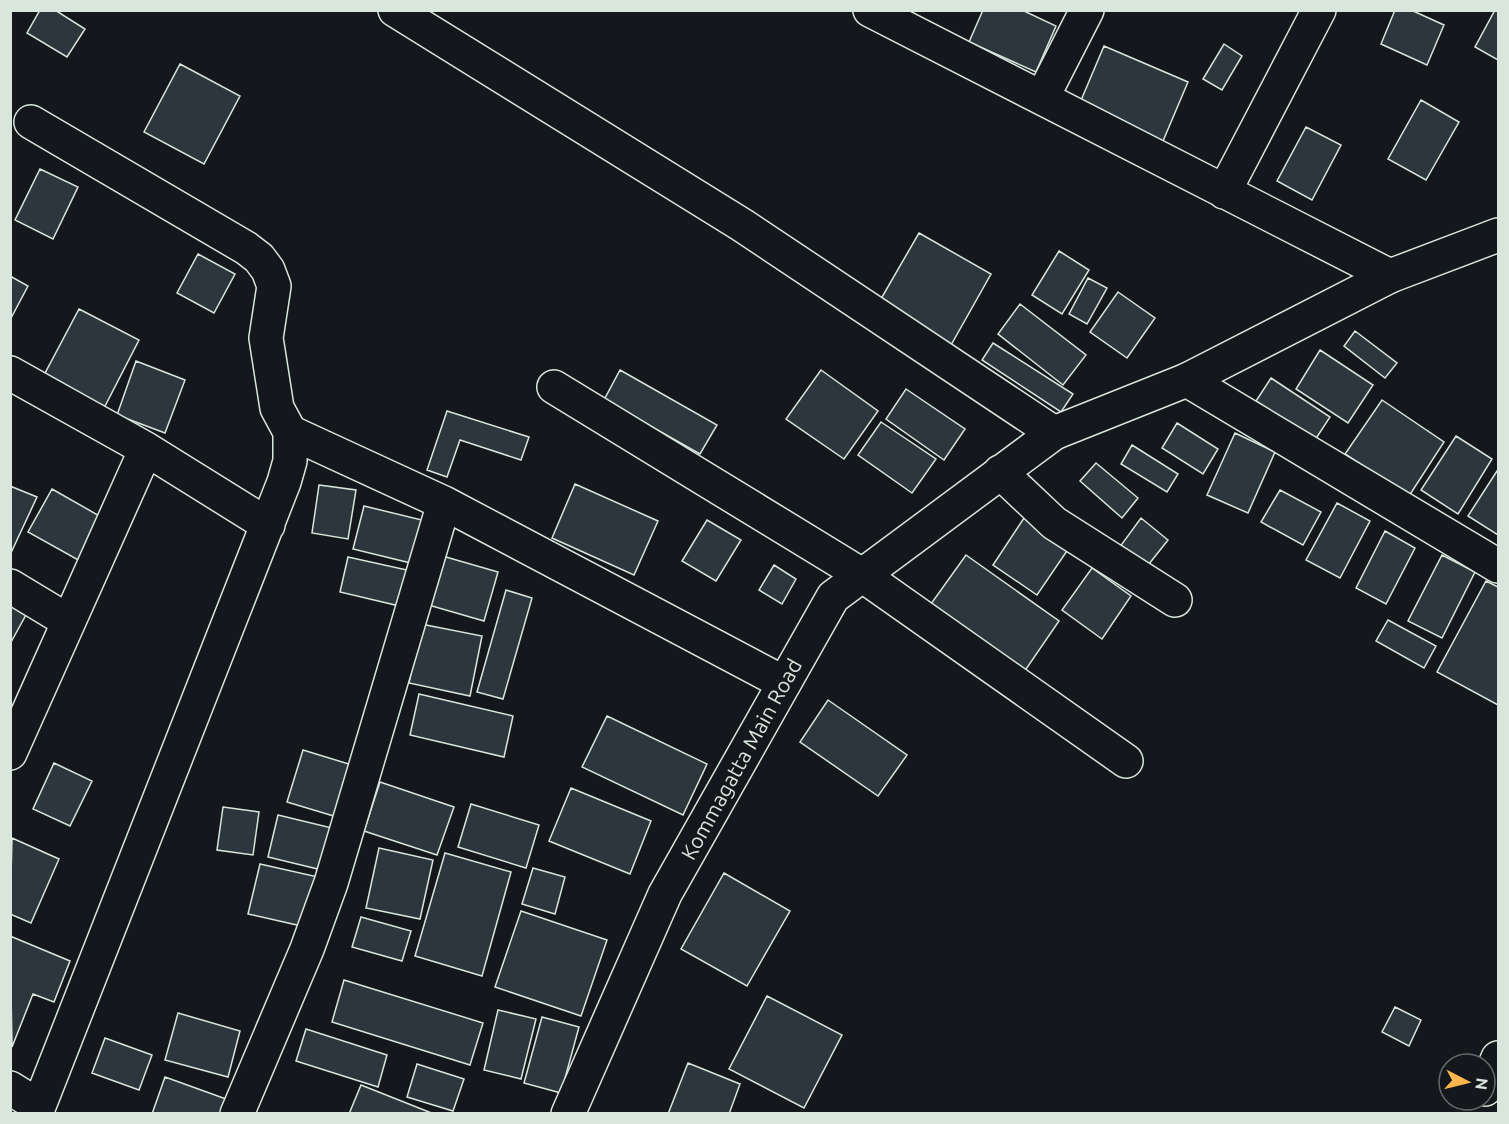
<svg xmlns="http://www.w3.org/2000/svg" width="1509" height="1124" font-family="Ubuntu,sans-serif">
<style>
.building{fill:#2c363c;stroke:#d8e6dc;stroke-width:1.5}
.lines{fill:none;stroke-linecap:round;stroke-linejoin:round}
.minor-casing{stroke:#d8e6dc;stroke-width:36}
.major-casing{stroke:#d8e6dc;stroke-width:36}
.minor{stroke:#14181c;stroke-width:33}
.major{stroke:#14181c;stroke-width:33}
.labels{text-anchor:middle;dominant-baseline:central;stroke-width:4.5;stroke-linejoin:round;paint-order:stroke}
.street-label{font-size:21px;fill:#d8e6dc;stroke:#14181c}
</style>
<rect width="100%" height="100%" fill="#14181c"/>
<path class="building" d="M 40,10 L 55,10 L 85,29 L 67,57 L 27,33 Z
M 983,10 L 1022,10 L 1056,26 L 1036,72 L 969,42 Z
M 1395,10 L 1411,10 L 1444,25 L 1427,65 L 1381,44 Z
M 1495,10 L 1498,10 L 1498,60 L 1475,47 Z
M 1224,44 L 1242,56 L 1222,90 L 1203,79 Z
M 1104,46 L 1188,82 L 1163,141 L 1079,105 Z
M 180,64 L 240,96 L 204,164 L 144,132 Z
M 1421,100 L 1459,122 L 1426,180 L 1388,159 Z
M 1306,127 L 1341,145 L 1312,200 L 1277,181 Z
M 40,169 L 78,187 L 53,239 L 15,220 Z
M 919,233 L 991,274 L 951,345 L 878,304 Z
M 1059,251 L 1089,270 L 1062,314 L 1032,295 Z
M 198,254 L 235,274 L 214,313 L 177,293 Z
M 10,276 L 28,286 L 10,320 Z
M 1088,278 L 1107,288 L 1087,324 L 1069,314 Z
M 1118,292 L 1155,318 L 1127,358 L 1090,332 Z
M 1020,304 L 1086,355 L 1063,385 L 998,334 Z
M 79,309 L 139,340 L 104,408 L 43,377 Z
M 1355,331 L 1397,363 L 1385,378 L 1344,346 Z
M 993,343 L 1073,394 L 1061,412 L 982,360 Z
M 1320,350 L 1373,385 L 1348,423 L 1296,389 Z
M 136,361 L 185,380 L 165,433 L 117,415 Z
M 620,370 L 717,425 L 700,454 L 604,400 Z
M 821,370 L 878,411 L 844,459 L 786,419 Z
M 1271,378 L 1330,417 L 1315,440 L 1256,401 Z
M 906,389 L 965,429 L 944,460 L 886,419 Z
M 1382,400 L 1444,442 L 1409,496 L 1345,454 Z
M 447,411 L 529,437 L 521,460 L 460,440 L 447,477 L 427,470 Z
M 881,422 L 936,459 L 912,493 L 858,455 Z
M 1177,423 L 1218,449 L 1203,474 L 1162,448 Z
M 1235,433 L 1275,452 L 1248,513 L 1207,495 Z
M 1456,436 L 1492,459 L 1458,514 L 1421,490 Z
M 1132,445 L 1178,474 L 1167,492 L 1121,464 Z
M 1096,463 L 1138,498 L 1122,518 L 1080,481 Z
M 1497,471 L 1498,472 L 1498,535 L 1468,516 Z
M 575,484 L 658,521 L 634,575 L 552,538 Z
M 319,485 L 356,490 L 348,539 L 312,533 Z
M 10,486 L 37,497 L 10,555 Z
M 52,489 L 103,518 L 80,561 L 28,532 Z
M 1280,490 L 1321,512 L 1303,545 L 1261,522 Z
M 1337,503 L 1370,521 L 1340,578 L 1306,560 Z
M 364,506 L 430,522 L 419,565 L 353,549 Z
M 1024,518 L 1069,548 L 1037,595 L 993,565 Z
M 1141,518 L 1168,540 L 1145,569 L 1119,548 Z
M 707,520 L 741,540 L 716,581 L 682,561 Z
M 1385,531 L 1415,548 L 1386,604 L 1356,588 Z
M 439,555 L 498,572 L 484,621 L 425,604 Z
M 966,555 L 1059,621 L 1022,675 L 928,608 Z
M 1442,555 L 1475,572 L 1442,638 L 1408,621 Z
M 348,557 L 416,572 L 408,608 L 340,592 Z
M 774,565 L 796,579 L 782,604 L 759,590 Z
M 1092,568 L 1131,596 L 1102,639 L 1062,610 Z
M 1486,581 L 1498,587 L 1498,705 L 1437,672 Z
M 506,590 L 532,598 L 503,699 L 477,692 Z
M 10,604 L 27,613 L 10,644 Z
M 1388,620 L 1436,646 L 1424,668 L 1376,641 Z
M 421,624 L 482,636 L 470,696 L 409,683 Z
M 419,694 L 513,716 L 504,757 L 410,735 Z
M 828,700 L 907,755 L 878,796 L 800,742 Z
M 607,716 L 707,764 L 683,815 L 582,767 Z
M 303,750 L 352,765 L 337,817 L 287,802 Z
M 54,763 L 92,781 L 70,826 L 33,809 Z
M 380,782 L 454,807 L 437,855 L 364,831 Z
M 571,788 L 651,821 L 630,874 L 549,841 Z
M 471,804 L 539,825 L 526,868 L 458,847 Z
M 223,807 L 259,812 L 253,855 L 217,850 Z
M 278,815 L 336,829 L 326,871 L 268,857 Z
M 12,838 L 59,859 L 31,923 L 10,914 Z
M 379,848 L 433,860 L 420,919 L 366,908 Z
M 445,853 L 511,872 L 482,976 L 415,956 Z
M 260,864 L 318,877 L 306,927 L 248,914 Z
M 533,868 L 565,877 L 555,914 L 522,904 Z
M 724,873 L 790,911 L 747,986 L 681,949 Z
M 521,911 L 607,940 L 581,1016 L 495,987 Z
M 361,917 L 411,931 L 402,961 L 352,947 Z
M 10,936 L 70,961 L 54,1002 L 33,994 L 12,1047 Z
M 344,980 L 483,1023 L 470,1065 L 332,1022 Z
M 767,996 L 842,1035 L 804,1108 L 729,1069 Z
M 1395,1007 L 1421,1020 L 1409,1046 L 1382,1032 Z
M 498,1010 L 536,1019 L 521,1079 L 484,1070 Z
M 178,1013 L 240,1031 L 228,1077 L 165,1060 Z
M 542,1017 L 579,1027 L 561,1093 L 524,1083 Z
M 306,1029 L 387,1055 L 378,1087 L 296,1061 Z
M 105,1038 L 152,1055 L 139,1090 L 92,1073 Z
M 688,1063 L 740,1084 L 729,1114 L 668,1114 Z
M 417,1064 L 464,1079 L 453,1111 L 407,1097 Z
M 165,1077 L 226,1099 L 220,1114 L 152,1114 Z
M 361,1085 L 434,1114 L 349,1114 Z"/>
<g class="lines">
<g class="minor-casing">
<path id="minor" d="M 395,10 L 742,225 L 1054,433
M 870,10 L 1390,276
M 1042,98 L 1087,10
M 31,122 L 246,248 L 259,258 L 268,270 L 274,286 L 266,338 L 277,408 L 290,432 L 290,461 L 284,482 L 39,1106
M 1224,192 L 1319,10
M 10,373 L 146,449 L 268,525
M 1187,380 L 1498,566
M 554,387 L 862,575 L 1126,761
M 290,432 L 444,503
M 1000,472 L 1054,523 L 1175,600
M 10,586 L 68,621
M 10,753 L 146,449
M 10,1088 L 39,1106 L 37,1114
M 1485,1089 L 1498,1058
M 237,1114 L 307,949 L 331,883 L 444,503 L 784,683"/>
</g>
<g class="major-casing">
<path id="major" d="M 568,1114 L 665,894 L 833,597 L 1054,433 L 1187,380 L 1390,276 L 1498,235"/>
</g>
<use href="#minor" class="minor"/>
<use href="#major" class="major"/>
</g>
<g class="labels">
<g class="street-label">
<text transform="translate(741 759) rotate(-61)">Kommagatta Main Road</text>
</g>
</g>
<rect width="1509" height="1124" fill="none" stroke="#d8e6dc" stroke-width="24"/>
<g transform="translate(1467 1082) rotate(97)"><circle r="28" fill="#14181c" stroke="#626a69" stroke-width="1.5"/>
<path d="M0-4.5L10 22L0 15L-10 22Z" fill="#ffb74d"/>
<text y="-9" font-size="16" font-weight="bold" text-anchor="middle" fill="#d8e6dc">N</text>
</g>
</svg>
